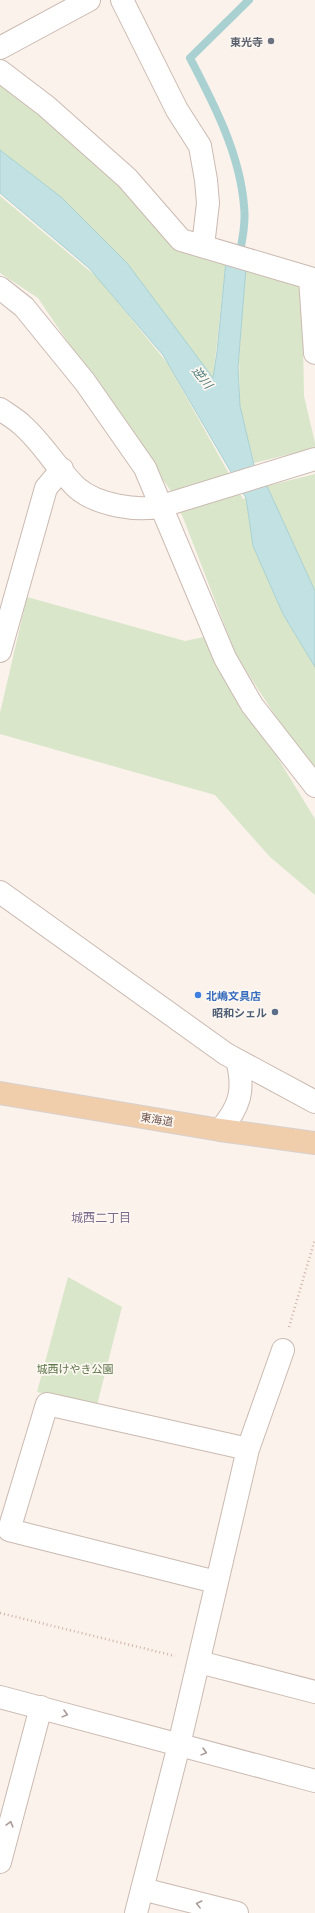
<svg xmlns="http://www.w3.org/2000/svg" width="315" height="1913" font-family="'Exo 2','Noto Sans JP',sans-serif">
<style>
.green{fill:#d9e6ca}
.water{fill:#c1e1e2;stroke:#a9d1d2}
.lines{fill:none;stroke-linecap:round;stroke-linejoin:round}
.stream{stroke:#a9d1d2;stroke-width:8}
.minor-casing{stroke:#cbbab2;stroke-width:24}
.major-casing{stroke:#d8d0ce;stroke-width:24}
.path{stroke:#d1b3a9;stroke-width:2.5;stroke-dasharray:1 3;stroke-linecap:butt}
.minor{stroke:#fff;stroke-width:22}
.major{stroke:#f0ceac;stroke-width:22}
.oneway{stroke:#aa9b97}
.worship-dot{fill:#6b7280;stroke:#fdf7f1;stroke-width:1.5}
.shop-dot{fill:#3f7fe0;stroke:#fdf7f1;stroke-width:1.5}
.service-dot{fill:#5c6f8a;stroke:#fdf7f1;stroke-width:1.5}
.labels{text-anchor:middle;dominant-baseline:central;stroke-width:3.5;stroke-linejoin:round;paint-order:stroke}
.worship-label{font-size:11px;font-weight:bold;fill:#5b616d;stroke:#fdf7f1;text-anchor:end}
.shop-label{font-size:11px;font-weight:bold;fill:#366cbe;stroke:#fdf7f1;text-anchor:start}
.service-label{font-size:11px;font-weight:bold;fill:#4e5e75;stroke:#fdf7f1;text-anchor:end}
.street-label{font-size:11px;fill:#725851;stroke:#fdf7f1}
.park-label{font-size:11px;fill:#5d764a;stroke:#fdf7f1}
.water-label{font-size:12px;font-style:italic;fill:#4a7a7b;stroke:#fdf7f1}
.neighbourhood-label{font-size:12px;fill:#7c698d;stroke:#fdf7f1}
</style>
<rect width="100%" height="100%" fill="#faf2eb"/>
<path class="green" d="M 0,79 L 36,104 L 143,209 L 226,261 L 213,379 L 111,247 L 61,197 L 0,158 Z
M 0,196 L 98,278 L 168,364 L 243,499 L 246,498 L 253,546 L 283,614 L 315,667 L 315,777 L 236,655 L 184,520 L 171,491 L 121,421 L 38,298 L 0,273 Z
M 246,268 L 290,279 L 302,290 L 304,396 L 315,443 L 315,448 L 254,463 L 240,406 L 239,359 Z
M 315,474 L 315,591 L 267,486 Z
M 27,597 L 185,641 L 204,637 L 315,819 L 315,895 L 270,857 L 215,795 L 0,734 L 0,713 Z
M 68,1277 L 122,1307 L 97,1405 L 37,1392 Z"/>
<path class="water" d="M 0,150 L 61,197 L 127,263 L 213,378 L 217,352 L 226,261 L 246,268 L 238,367 L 240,406 L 254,465 L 267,486 L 315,591 L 315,667 L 283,614 L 253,546 L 246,498 L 163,355 L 89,268 L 0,193 Z"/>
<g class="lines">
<path class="stream" d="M 239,257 C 242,241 246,223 244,206 C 240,154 214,104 190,58 L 249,0"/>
<g class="minor-casing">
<path id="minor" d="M 122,0 L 177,110 L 200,146 L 206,180 L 208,203 L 203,246
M 0,48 L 89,0
M 0,71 L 46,106 L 127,178 L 181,240 L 310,278 L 315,353
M 0,288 L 24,307 L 85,382 L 145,468 L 225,658 L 252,705 L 315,786
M 0,409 C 7,414 16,419 22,425 C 43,443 57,469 77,488 C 97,505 137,512 162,506 L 315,459
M 0,651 L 46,488 L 62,469
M 0,892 L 226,1054 L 315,1102
M 220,1130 C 240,1107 245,1090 237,1060
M 216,1582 L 9,1530 L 47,1404 L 248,1449
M 199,1662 L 315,1692
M 0,1697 L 315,1781
M 0,1862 L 41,1707
M 142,1889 L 237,1913
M 136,1913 L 179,1745 L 248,1449 L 283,1350"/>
</g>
<g class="major-casing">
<path id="major" d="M 0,1093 L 220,1130 L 315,1143"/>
</g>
<path class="path" d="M 289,1327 L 315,1239
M 0,1613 L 175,1656"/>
<use href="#minor" class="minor"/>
<use href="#major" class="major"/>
</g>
<defs><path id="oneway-chevron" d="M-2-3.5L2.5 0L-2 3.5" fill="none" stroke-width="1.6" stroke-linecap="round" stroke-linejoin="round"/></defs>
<g class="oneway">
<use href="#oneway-chevron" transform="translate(65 1714) rotate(15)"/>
<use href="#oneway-chevron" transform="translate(204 1752) rotate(15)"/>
<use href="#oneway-chevron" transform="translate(10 1824) rotate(-75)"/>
<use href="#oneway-chevron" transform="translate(199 1904) rotate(-166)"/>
</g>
<circle class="worship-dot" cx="271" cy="41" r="4"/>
<circle class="shop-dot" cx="198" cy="995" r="4"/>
<circle class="service-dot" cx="275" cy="1012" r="4"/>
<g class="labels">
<g class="worship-label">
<text x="263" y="41">東光寺</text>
</g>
<g class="shop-label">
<text x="206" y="995">北嶋文具店</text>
</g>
<g class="service-label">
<text x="267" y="1012">昭和シェル</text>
</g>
<g class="street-label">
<text transform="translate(157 1119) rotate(9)">東海道</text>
</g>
<g class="park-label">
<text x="75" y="1368">城西けやき公園</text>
</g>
<g class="water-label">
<text transform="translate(203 377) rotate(51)">逆川</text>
</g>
<g class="neighbourhood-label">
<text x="101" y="1217">城西二丁目</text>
</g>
</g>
</svg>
